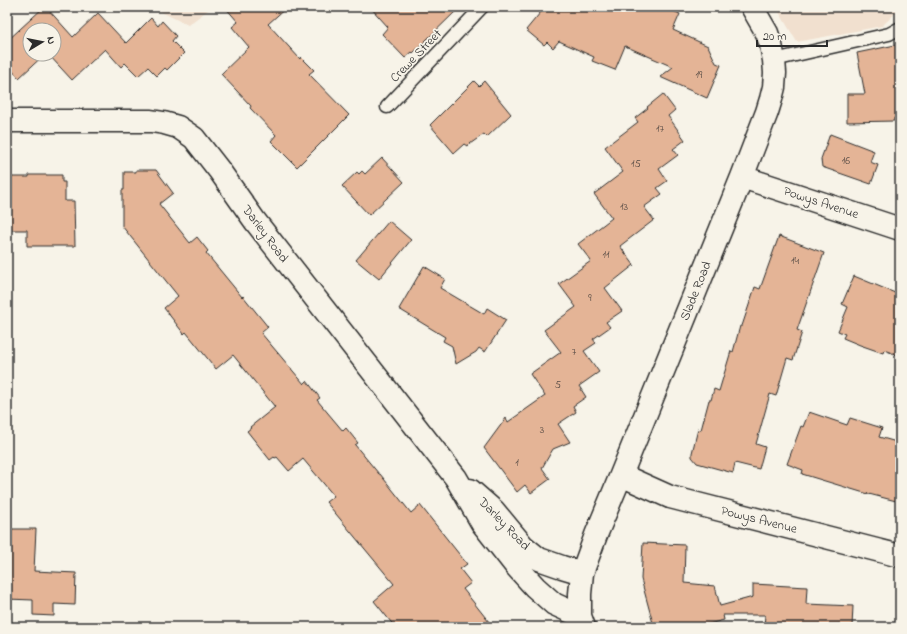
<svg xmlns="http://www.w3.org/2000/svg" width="907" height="634" font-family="'Indie Flower',sans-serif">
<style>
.built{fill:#f1e0cf}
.building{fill:#e4b496;stroke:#2b2b2b}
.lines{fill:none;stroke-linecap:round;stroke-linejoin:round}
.lane-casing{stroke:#2b2b2b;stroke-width:15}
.street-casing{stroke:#2b2b2b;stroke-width:25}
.lane{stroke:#f7f3e8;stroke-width:12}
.street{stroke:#f7f3e8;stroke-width:22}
.labels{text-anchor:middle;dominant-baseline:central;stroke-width:3.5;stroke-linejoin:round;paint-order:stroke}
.number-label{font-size:11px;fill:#594d46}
.street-label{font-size:13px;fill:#2b2b2b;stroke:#f7f3e8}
</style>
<rect width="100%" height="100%" fill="#f7f3e8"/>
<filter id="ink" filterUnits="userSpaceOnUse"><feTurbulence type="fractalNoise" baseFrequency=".025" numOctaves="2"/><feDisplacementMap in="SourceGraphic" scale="8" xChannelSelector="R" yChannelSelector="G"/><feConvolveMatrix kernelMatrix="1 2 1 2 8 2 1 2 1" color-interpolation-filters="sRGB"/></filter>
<g filter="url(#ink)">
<path class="built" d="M 151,7 L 212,7 L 188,25 Z
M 776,7 L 900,7 L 900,9 L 882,26 L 797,42 Z"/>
<path class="building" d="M 44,7 L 46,7 L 73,37 L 98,13 L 126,43 L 151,18 L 158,26 L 162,21 L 176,36 L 172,41 L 184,53 L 167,70 L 165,68 L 157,76 L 148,67 L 138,76 L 125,63 L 121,67 L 105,49 L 72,80 L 48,54 L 54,54 L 54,30 L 30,30 L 30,54 L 45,54 L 19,78 L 7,65 L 7,41 Z
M 225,7 L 287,7 L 268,24 L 300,59 L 301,57 L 314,70 L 309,74 L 349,115 L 297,167 L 271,141 L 276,135 L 250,108 L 251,106 L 221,74 L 249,47 L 232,27 L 238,22 Z
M 370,7 L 460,7 L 413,53 L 412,52 L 405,58 L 382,34 L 388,27 Z
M 545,7 L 664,7 L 680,14 L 673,30 L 708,46 L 716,63 L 721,65 L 707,98 L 660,77 L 673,67 L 625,46 L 615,70 L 592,61 L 594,57 L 559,41 L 553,48 L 547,42 L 544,45 L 526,30 Z
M 900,44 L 900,81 L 899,82 L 899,105 L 897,105 L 898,118 L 894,118 L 894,121 L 847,122 L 847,94 L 865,94 L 857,53 Z
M 474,81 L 479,86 L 484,81 L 511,114 L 487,137 L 484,134 L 467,146 L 464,144 L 454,153 L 430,125 Z
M 663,94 L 675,110 L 668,116 L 685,140 L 673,149 L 678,155 L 659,169 L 667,181 L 657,188 L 662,194 L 644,207 L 654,220 L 620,246 L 634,265 L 605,288 L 622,311 L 606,322 L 610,327 L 593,339 L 596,343 L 584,351 L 599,372 L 579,386 L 586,397 L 573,406 L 576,412 L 558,424 L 570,442 L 553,449 L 542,468 L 550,479 L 531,493 L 525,485 L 517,492 L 484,448 L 506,418 L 508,422 L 545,396 L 530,374 L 561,352 L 544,330 L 576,307 L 559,284 L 591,261 L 578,244 L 612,218 L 594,194 L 623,172 L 605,147 L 638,122 L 635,118 L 648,108 L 647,107 Z
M 830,134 L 874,151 L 870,162 L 878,165 L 871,184 L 822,167 L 821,159 Z
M 382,158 L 404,182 L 369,215 L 342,186 L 357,172 L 359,174 L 362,171 L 365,174 Z
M 136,170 L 156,170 L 173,193 L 159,204 L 190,243 L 197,237 L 208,251 L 206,253 L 242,297 L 243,296 L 268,327 L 261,333 L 304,384 L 307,381 L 320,398 L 317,400 L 343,431 L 346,428 L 358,443 L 355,445 L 379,474 L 380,474 L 411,513 L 420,505 L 467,564 L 460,569 L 471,583 L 463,589 L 493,627 L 395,627 L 374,601 L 394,584 L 326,502 L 334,496 L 303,459 L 289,471 L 277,457 L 275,458 L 274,457 L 270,460 L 247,431 L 251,428 L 250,427 L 275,407 L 233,355 L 216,369 L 186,332 L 184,334 L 164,308 L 178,296 L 122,226 L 122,190 L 124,190 L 124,172 L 136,172 Z
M 29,175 L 62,175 L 62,182 L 65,182 L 65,201 L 74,201 L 75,246 L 27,246 L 27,230 L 7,230 L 7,177 L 29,177 Z
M 389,221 L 411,240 L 379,279 L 356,260 Z
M 779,236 L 824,253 L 797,330 L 802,332 L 793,360 L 787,358 L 776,396 L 770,394 L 756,444 L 765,447 L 759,469 L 735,463 L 733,473 L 697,463 L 692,457 L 692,453 L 698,429 L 701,430 L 709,400 L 711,400 L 714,389 L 719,391 L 731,351 L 733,352 L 740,326 L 742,326 L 755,287 L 760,289 Z
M 424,266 L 445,279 L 440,288 L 484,314 L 487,308 L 506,320 L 485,352 L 479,348 L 476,352 L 456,364 L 452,346 L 443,341 L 445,337 L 399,309 Z
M 854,276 L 900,295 L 900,356 L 884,350 L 883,353 L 860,345 L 843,338 L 845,334 L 838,331 L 848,307 L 842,304 Z
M 809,412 L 847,425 L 850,418 L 882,428 L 879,437 L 900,443 L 900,502 L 861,492 L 802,474 L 803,470 L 787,464 L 801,426 L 803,427 Z
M 7,529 L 36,529 L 34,571 L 76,573 L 75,605 L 54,604 L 54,616 L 33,615 L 33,600 L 7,599 Z
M 643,543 L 685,545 L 684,583 L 715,586 L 720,606 L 753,597 L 753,584 L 807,587 L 806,604 L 853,606 L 852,627 L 764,627 L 765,615 L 723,615 L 724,620 L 697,627 L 654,627 L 641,579 Z"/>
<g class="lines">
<g class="lane-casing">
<path id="lane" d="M 774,60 L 889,34 L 900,28
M 387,107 L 482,7"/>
</g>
<g class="street-casing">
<path id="street" d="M 7,121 L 151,121 L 164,123 L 178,127 L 194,138 L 219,170 L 255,221 L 456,478 L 482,523 L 515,565 L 535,587 L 554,604 L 580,616
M 742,177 L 900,229
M 621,475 L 670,497 L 900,556
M 470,490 L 494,511 L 523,546 L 539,559 L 562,567 L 582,573
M 584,627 L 580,616 L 580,594 L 582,573 L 596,535 L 621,475 L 742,177 L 767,112 L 771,99 L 774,87 L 775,73 L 774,60 L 771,45 L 767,33 L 752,7"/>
</g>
<use href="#lane" class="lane"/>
<use href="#street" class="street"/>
</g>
</g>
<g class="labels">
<g class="number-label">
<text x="699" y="75">19</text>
<text x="660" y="129">17</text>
<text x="846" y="161">16</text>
<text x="636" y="164">15</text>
<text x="624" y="207">13</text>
<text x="606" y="255">11</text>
<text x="795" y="261">14</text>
<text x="590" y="298">9</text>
<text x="574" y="352">7</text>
<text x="558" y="385">5</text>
<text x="542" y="430">3</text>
<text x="517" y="463">1</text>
</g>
<g class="street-label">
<text transform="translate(416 56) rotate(-46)">Crewe Street</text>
<text transform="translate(821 203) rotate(18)">Powys Avenue</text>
<text transform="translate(265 234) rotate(53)">Darley Road</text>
<text transform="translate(696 291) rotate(-68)">Slade Road</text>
<text transform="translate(759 520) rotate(14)">Powys Avenue</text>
<text transform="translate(504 524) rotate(46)">Darley Road</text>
</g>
</g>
<rect width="907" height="634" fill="none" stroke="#f7f3e8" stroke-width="24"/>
<rect x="12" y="12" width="883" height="610" fill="none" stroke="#2b2b2b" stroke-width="1.5" filter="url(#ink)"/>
<g transform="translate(42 42) rotate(80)"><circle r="19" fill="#f7f3e8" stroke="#a5a39c"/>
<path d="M0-3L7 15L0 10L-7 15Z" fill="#2b2b2b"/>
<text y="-6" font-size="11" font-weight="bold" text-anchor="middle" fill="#2b2b2b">N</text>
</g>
<path d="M757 40v6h70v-6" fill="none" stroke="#2b2b2b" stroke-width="2"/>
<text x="763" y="40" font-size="12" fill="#2b2b2b" stroke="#f7f3e8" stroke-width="3" paint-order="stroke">20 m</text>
</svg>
